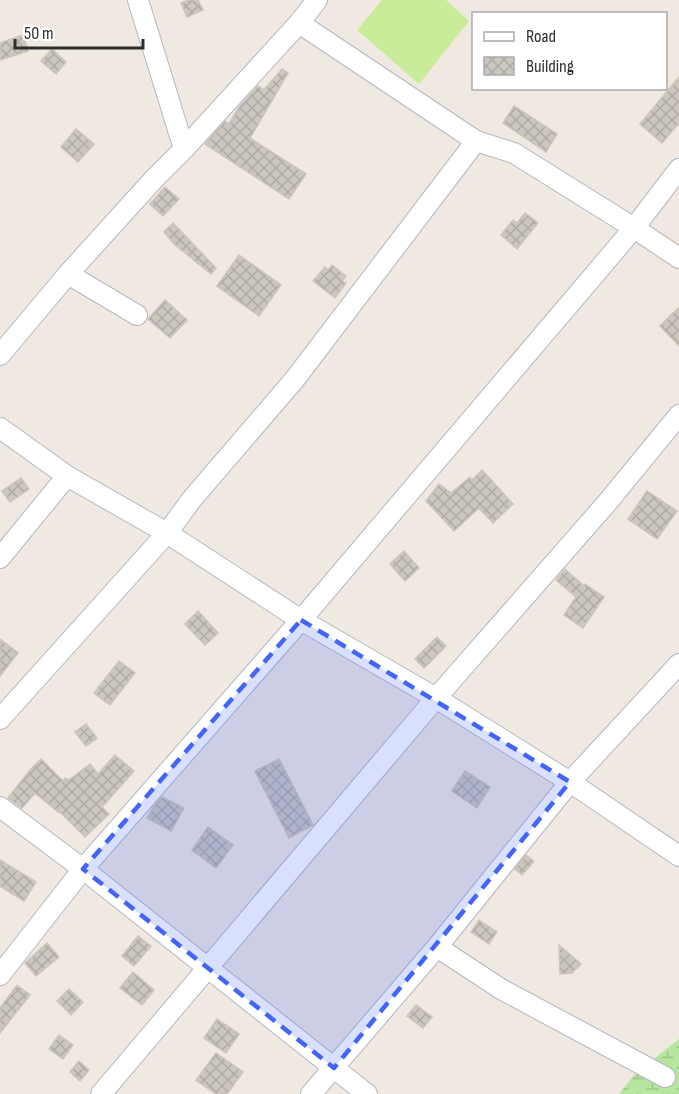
<svg xmlns="http://www.w3.org/2000/svg" width="679" height="1094" font-family="'Sofia Sans Condensed',sans-serif">
<style>
.wetland{fill:url(#wetland-marsh)}
.pitch{fill:#c9ec9a}
.building{fill:url(#building-cross-hatch);stroke:#cbc5ba;stroke-width:1.5}
.lines{fill:none;stroke-linecap:round;stroke-linejoin:round}
.street-casing{stroke:#b4b7c1;stroke-width:22}
.street{stroke:#fff;stroke-width:20}
.marked{fill:#4264fb;fill-opacity:0.2;stroke:#4264fb;stroke-width:4.5;stroke-dasharray:12 8;stroke-linejoin:round}
</style>
<defs>
<pattern id="wetland-marsh" width="20" height="14" patternUnits="userSpaceOnUse" patternTransform="scale(1.5)"><rect width="20" height="14" fill="#b6e59e"/><path d="M1 5h8M5 5V1M11 12h8M15 12V8" fill="none" stroke="#9dc588"/></pattern>
<pattern id="building-cross-hatch" width="8" height="8" patternUnits="userSpaceOnUse" patternTransform="scale(1.5)"><rect width="8" height="8" fill="#cbc7bf"/><path d="M0 0l8 8M0 8l8-8" fill="none" stroke="#afaba4"/></pattern>
</defs>
<rect width="100%" height="100%" fill="#efe9e1"/>
<path class="wetland" d="M 679,1039 L 679,1094 L 619,1094 L 636,1073 Z"/>
<path class="pitch" d="M 382,0 L 446,0 L 469,21 L 419,84 L 357,30 Z"/>
<path class="building" d="M 189,0 L 198,0 L 203,10 L 187,17 L 181,3 Z
M 23,35 L 28,51 L 0,60 L 0,43 Z
M 52,49 L 66,62 L 56,74 L 41,61 Z
M 282,69 L 288,73 L 250,138 L 306,174 L 289,199 L 205,144 L 225,121 L 229,124 L 239,107 L 258,86 L 264,90 Z
M 679,77 L 679,123 L 662,143 L 640,124 Z
M 514,106 L 557,134 L 546,152 L 503,123 Z
M 76,129 L 94,144 L 78,162 L 61,147 Z
M 165,187 L 179,199 L 163,216 L 150,204 Z
M 525,213 L 538,223 L 517,249 L 501,235 L 513,220 L 517,223 Z
M 173,223 L 216,268 L 211,274 L 174,244 L 164,232 Z
M 239,255 L 281,285 L 259,316 L 217,286 Z
M 332,265 L 346,276 L 342,281 L 346,283 L 335,298 L 313,281 L 325,267 L 328,270 Z
M 165,300 L 187,320 L 170,338 L 148,319 Z
M 679,307 L 679,346 L 660,326 Z
M 482,470 L 513,504 L 493,523 L 479,508 L 454,531 L 426,501 L 439,484 L 451,493 L 470,477 L 472,480 Z
M 21,478 L 29,489 L 10,502 L 2,491 Z
M 647,491 L 677,511 L 657,539 L 628,519 Z
M 404,551 L 419,568 L 405,581 L 390,564 Z
M 565,569 L 584,586 L 585,584 L 604,597 L 583,628 L 564,615 L 576,597 L 556,580 Z
M 198,611 L 218,633 L 205,645 L 185,624 Z
M 437,637 L 446,646 L 424,668 L 415,659 Z
M 0,639 L 18,653 L 0,676 Z
M 119,661 L 135,673 L 110,705 L 94,693 Z
M 86,724 L 97,738 L 86,746 L 75,732 Z
M 115,755 L 134,771 L 102,807 L 109,814 L 85,837 L 59,811 L 58,812 L 35,793 L 22,808 L 8,798 L 30,770 L 41,759 L 63,781 L 65,778 L 69,780 L 90,764 L 98,774 Z
M 279,759 L 313,825 L 289,838 L 255,771 Z
M 465,771 L 490,787 L 477,808 L 452,791 Z
M 162,797 L 184,808 L 171,831 L 147,818 L 154,806 Z
M 208,827 L 233,845 L 216,868 L 192,850 Z
M 526,855 L 534,861 L 522,875 L 515,869 Z
M 0,860 L 36,882 L 24,901 L 0,886 Z
M 479,920 L 497,932 L 489,944 L 471,932 Z
M 138,936 L 151,946 L 134,966 L 122,956 Z
M 47,943 L 59,957 L 36,976 L 25,963 Z
M 559,945 L 581,964 L 572,973 L 560,974 Z
M 133,972 L 154,990 L 142,1005 L 120,988 Z
M 17,985 L 30,995 L 0,1033 L 0,1008 Z
M 69,989 L 83,1002 L 71,1015 L 57,1001 Z
M 416,1005 L 432,1017 L 423,1028 L 407,1016 Z
M 217,1019 L 239,1034 L 226,1053 L 204,1038 Z
M 59,1035 L 73,1045 L 63,1059 L 49,1049 Z
M 216,1053 L 243,1072 L 227,1094 L 216,1094 L 196,1080 Z
M 79,1061 L 89,1070 L 80,1081 L 70,1072 Z"/>
<g class="lines">
<g class="street-casing">
<path id="street" d="M 138,0 L 184,149
M 299,23 L 476,141 L 514,153 L 634,228 L 679,258
M 68,274 L 137,315
M 0,355 L 68,274 L 154,179 L 184,149 L 299,23 L 317,0
M 0,428 L 67,476 L 167,533 L 301,620 L 436,698 L 570,782 L 679,856
M 0,558 L 67,476
M 0,719 L 167,533 L 192,499 L 295,379 L 476,141
M 0,807 L 83,869 L 367,1094
M 437,947 L 501,989 L 665,1077
M 0,975 L 83,869 L 301,620 L 634,228 L 679,169
M 101,1094 L 436,698 L 606,504 L 679,415
M 311,1094 L 437,947 L 570,782 L 679,664"/>
</g>
<use href="#street" class="street"/>
</g>
<path class="marked" d="M 301,620 L 570,782 L 334,1068 L 83,869 Z"/>
<rect x="472" y="12" width="195" height="78" fill="#ffffff" stroke="#ababab" stroke-width="1.5"/>
<rect x="484" y="32" width="30" height="9" fill="#ffffff" stroke="#ababab" stroke-width="1.5"/>
<text x="526" y="42" font-size="18" fill="#2e2e2e">Road</text>
<rect x="484" y="57" width="30" height="18" fill="url(#building-cross-hatch)" stroke="#ababab" stroke-width="1.5"/>
<text x="526" y="72" font-size="18" fill="#2e2e2e">Building</text>
<path d="M15 39v9h128v-9" fill="none" stroke="#2e2e2e" stroke-width="3"/>
<text x="24" y="39" font-size="18" fill="#2e2e2e" stroke="#ffffff" stroke-width="4.5" paint-order="stroke">50 m</text>
</svg>
